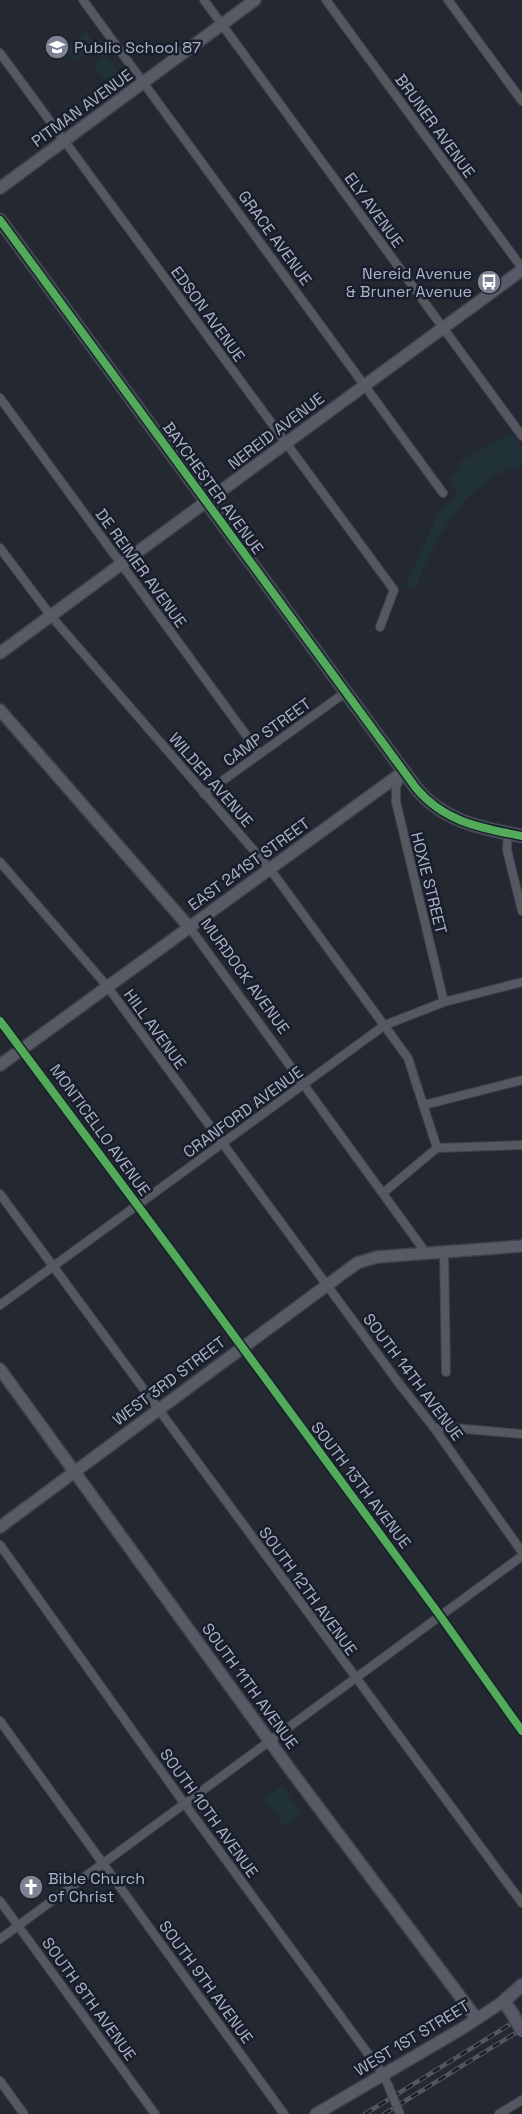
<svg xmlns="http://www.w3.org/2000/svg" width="522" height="2114" font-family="'Space Grotesk',sans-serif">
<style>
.green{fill:#213237}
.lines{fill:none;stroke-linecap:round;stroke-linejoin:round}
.street-casing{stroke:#40434b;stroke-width:10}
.secondary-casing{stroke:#40434b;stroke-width:14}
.primary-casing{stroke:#41454e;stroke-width:15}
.street{stroke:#545860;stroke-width:8}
.secondary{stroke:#585b65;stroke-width:11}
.primary{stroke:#565963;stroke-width:12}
.rail-casing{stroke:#52565d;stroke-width:4.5}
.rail{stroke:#181e2c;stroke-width:2.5;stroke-dasharray:8;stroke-linecap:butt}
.street-bridge-casing{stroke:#40434b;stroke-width:10;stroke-linecap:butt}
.primary-bridge-casing{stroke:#41454e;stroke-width:15;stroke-linecap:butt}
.street-bridge{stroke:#545860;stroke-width:8}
.primary-bridge{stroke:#565963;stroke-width:12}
.cycleway-casing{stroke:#181e2c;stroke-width:11}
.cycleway{stroke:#51ab58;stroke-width:8}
.labels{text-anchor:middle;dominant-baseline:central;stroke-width:5;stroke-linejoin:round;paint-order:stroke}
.poi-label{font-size:16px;fill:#acb3c5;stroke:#181e2c;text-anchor:start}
.street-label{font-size:16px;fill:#acb3c5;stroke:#181e2c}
</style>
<rect width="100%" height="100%" fill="#242831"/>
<path class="green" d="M 86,31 L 97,46 L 78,60 L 76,58 L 73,60 L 63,47 L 67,47 Z
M 105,54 L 122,77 L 109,86 L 92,63 Z
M 512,433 L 522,448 L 522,465 C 461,483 439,535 415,588 L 405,586 L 439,512 L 457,495 L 449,477 L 462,469 L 458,463 Z
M 282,1786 L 301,1813 L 284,1826 L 265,1799 Z"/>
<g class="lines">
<g class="street-casing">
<path id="street" d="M 83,0 L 443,493
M 204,0 L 522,436
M 326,0 L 522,268
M 448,0 L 522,101
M 0,53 L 394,590 L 380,627
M 0,398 L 260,754
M 0,548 L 51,616 L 270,869 L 408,1058 L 437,1148
M 401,775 L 396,787 L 396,802 L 444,1002
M 204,794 L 346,692
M 508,833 L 507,850 L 522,911
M 0,862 L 107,986 L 401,1386 L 435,1429 L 522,1552
M 190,928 L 426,1253
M 0,1021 L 176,1257 L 441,1617 L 522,1731
M 424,1105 L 522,1080
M 383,1193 L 437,1148 L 522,1145
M 0,1194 L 522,1903
M 444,1252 L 446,1372
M 0,1305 L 385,1025 L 444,1002 L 522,982
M 435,1429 L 443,1427 L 522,1434
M 0,1545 L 184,1803 L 383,2074 L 388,2085
M 0,1721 L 284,2114
M 0,1901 L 155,2114
M 0,1939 L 522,1556
M 0,2081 L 24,2114
M 499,2114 L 522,2100"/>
</g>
<g class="secondary-casing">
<path id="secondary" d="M 0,188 L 255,0
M 0,653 L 522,270
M 0,710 L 190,928
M 0,1065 L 403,772
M 0,1369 L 292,1772 L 477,2019
M 0,1527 L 357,1263 L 377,1257 L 522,1246
M 316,2114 L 463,2028 L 504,2001"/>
</g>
<g class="primary-casing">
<path id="primary" d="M 0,220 L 416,788 C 444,822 481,828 522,836
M 512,2013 L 504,2001 L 522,1985"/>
</g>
<use href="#street" class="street"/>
<use href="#secondary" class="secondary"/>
<use href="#primary" class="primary"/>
<g class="rail-casing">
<path id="rail" d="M 365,2114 L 522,2017
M 384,2114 L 522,2029"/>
</g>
<use href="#rail" class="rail"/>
<g class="street-bridge-casing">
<path id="street-bridge" d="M 388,2085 L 400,2114"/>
</g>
<g class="primary-bridge-casing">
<path id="primary-bridge" d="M 512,2013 L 522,2031"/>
</g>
<use href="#street-bridge" class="street-bridge"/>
<use href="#primary-bridge" class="primary-bridge"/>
<g class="cycleway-casing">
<path id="cycleway" d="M 0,220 L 416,788 C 444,822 481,828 522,836
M 0,1021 L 176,1257 L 441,1617 L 522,1731"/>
</g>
<use href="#cycleway" class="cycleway"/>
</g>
<defs>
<g id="school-disc" transform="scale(1.25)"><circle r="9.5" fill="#7c8291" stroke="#181e2c"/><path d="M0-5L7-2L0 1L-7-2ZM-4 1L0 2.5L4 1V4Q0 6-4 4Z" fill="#fff"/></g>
<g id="bus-disc" transform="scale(1.25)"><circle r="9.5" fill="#7c8291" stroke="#181e2c"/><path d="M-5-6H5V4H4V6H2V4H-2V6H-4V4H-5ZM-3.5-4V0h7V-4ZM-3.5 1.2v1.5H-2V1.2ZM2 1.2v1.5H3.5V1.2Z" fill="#fff"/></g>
<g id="church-disc" transform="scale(1.25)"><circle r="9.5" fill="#7c8291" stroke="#181e2c"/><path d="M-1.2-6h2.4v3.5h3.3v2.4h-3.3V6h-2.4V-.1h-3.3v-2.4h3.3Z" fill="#fff"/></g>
</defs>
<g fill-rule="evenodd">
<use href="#school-disc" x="57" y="47"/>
<use href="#bus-disc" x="489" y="282"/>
<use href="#church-disc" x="31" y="1887"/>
</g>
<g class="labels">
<g class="poi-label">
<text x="74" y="47">Public School 87</text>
<text x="472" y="273" text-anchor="end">Nereid Avenue<tspan x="472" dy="18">&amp; Bruner Avenue</tspan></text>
<text x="48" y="1878">Bible Church<tspan x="48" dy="18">of Christ</tspan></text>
</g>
<g class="street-label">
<text transform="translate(82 108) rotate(-36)">PITMAN AVENUE</text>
<text transform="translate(435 126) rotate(54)">BRUNER AVENUE</text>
<text transform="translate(374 210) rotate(54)">ELY AVENUE</text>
<text transform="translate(275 238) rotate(54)">GRACE AVENUE</text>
<text transform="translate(208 314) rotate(54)">EDSON AVENUE</text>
<text transform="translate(276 431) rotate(-37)">NEREID AVENUE</text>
<text transform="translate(213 488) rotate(54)">BAYCHESTER AVENUE</text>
<text transform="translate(141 568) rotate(54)">DE REIMER AVENUE</text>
<text transform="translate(267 732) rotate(-36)">CAMP STREET</text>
<text transform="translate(211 780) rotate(49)">WILDER AVENUE</text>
<text transform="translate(249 864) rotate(-36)">EAST 241ST STREET</text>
<text transform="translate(429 883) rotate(76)">HOXIE STREET</text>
<text transform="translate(245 976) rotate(54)">MURDOCK AVENUE</text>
<text transform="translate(155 1029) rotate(54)">HILL AVENUE</text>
<text transform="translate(243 1112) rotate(-36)">CRANFORD AVENUE</text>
<text transform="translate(100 1130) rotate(54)">MONTICELLO AVENUE</text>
<text transform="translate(413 1377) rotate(53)">SOUTH 14TH AVENUE</text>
<text transform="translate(169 1381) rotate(-37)">WEST 3RD STREET</text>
<text transform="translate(361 1485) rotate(53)">SOUTH 13TH AVENUE</text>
<text transform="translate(308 1591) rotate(54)">SOUTH 12TH AVENUE</text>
<text transform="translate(250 1686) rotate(54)">SOUTH 11TH AVENUE</text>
<text transform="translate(209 1813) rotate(54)">SOUTH 10TH AVENUE</text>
<text transform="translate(206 1982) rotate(54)">SOUTH 9TH AVENUE</text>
<text transform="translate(89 1999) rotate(54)">SOUTH 8TH AVENUE</text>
<text transform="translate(412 2038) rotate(-31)">WEST 1ST STREET</text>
</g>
</g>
</svg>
